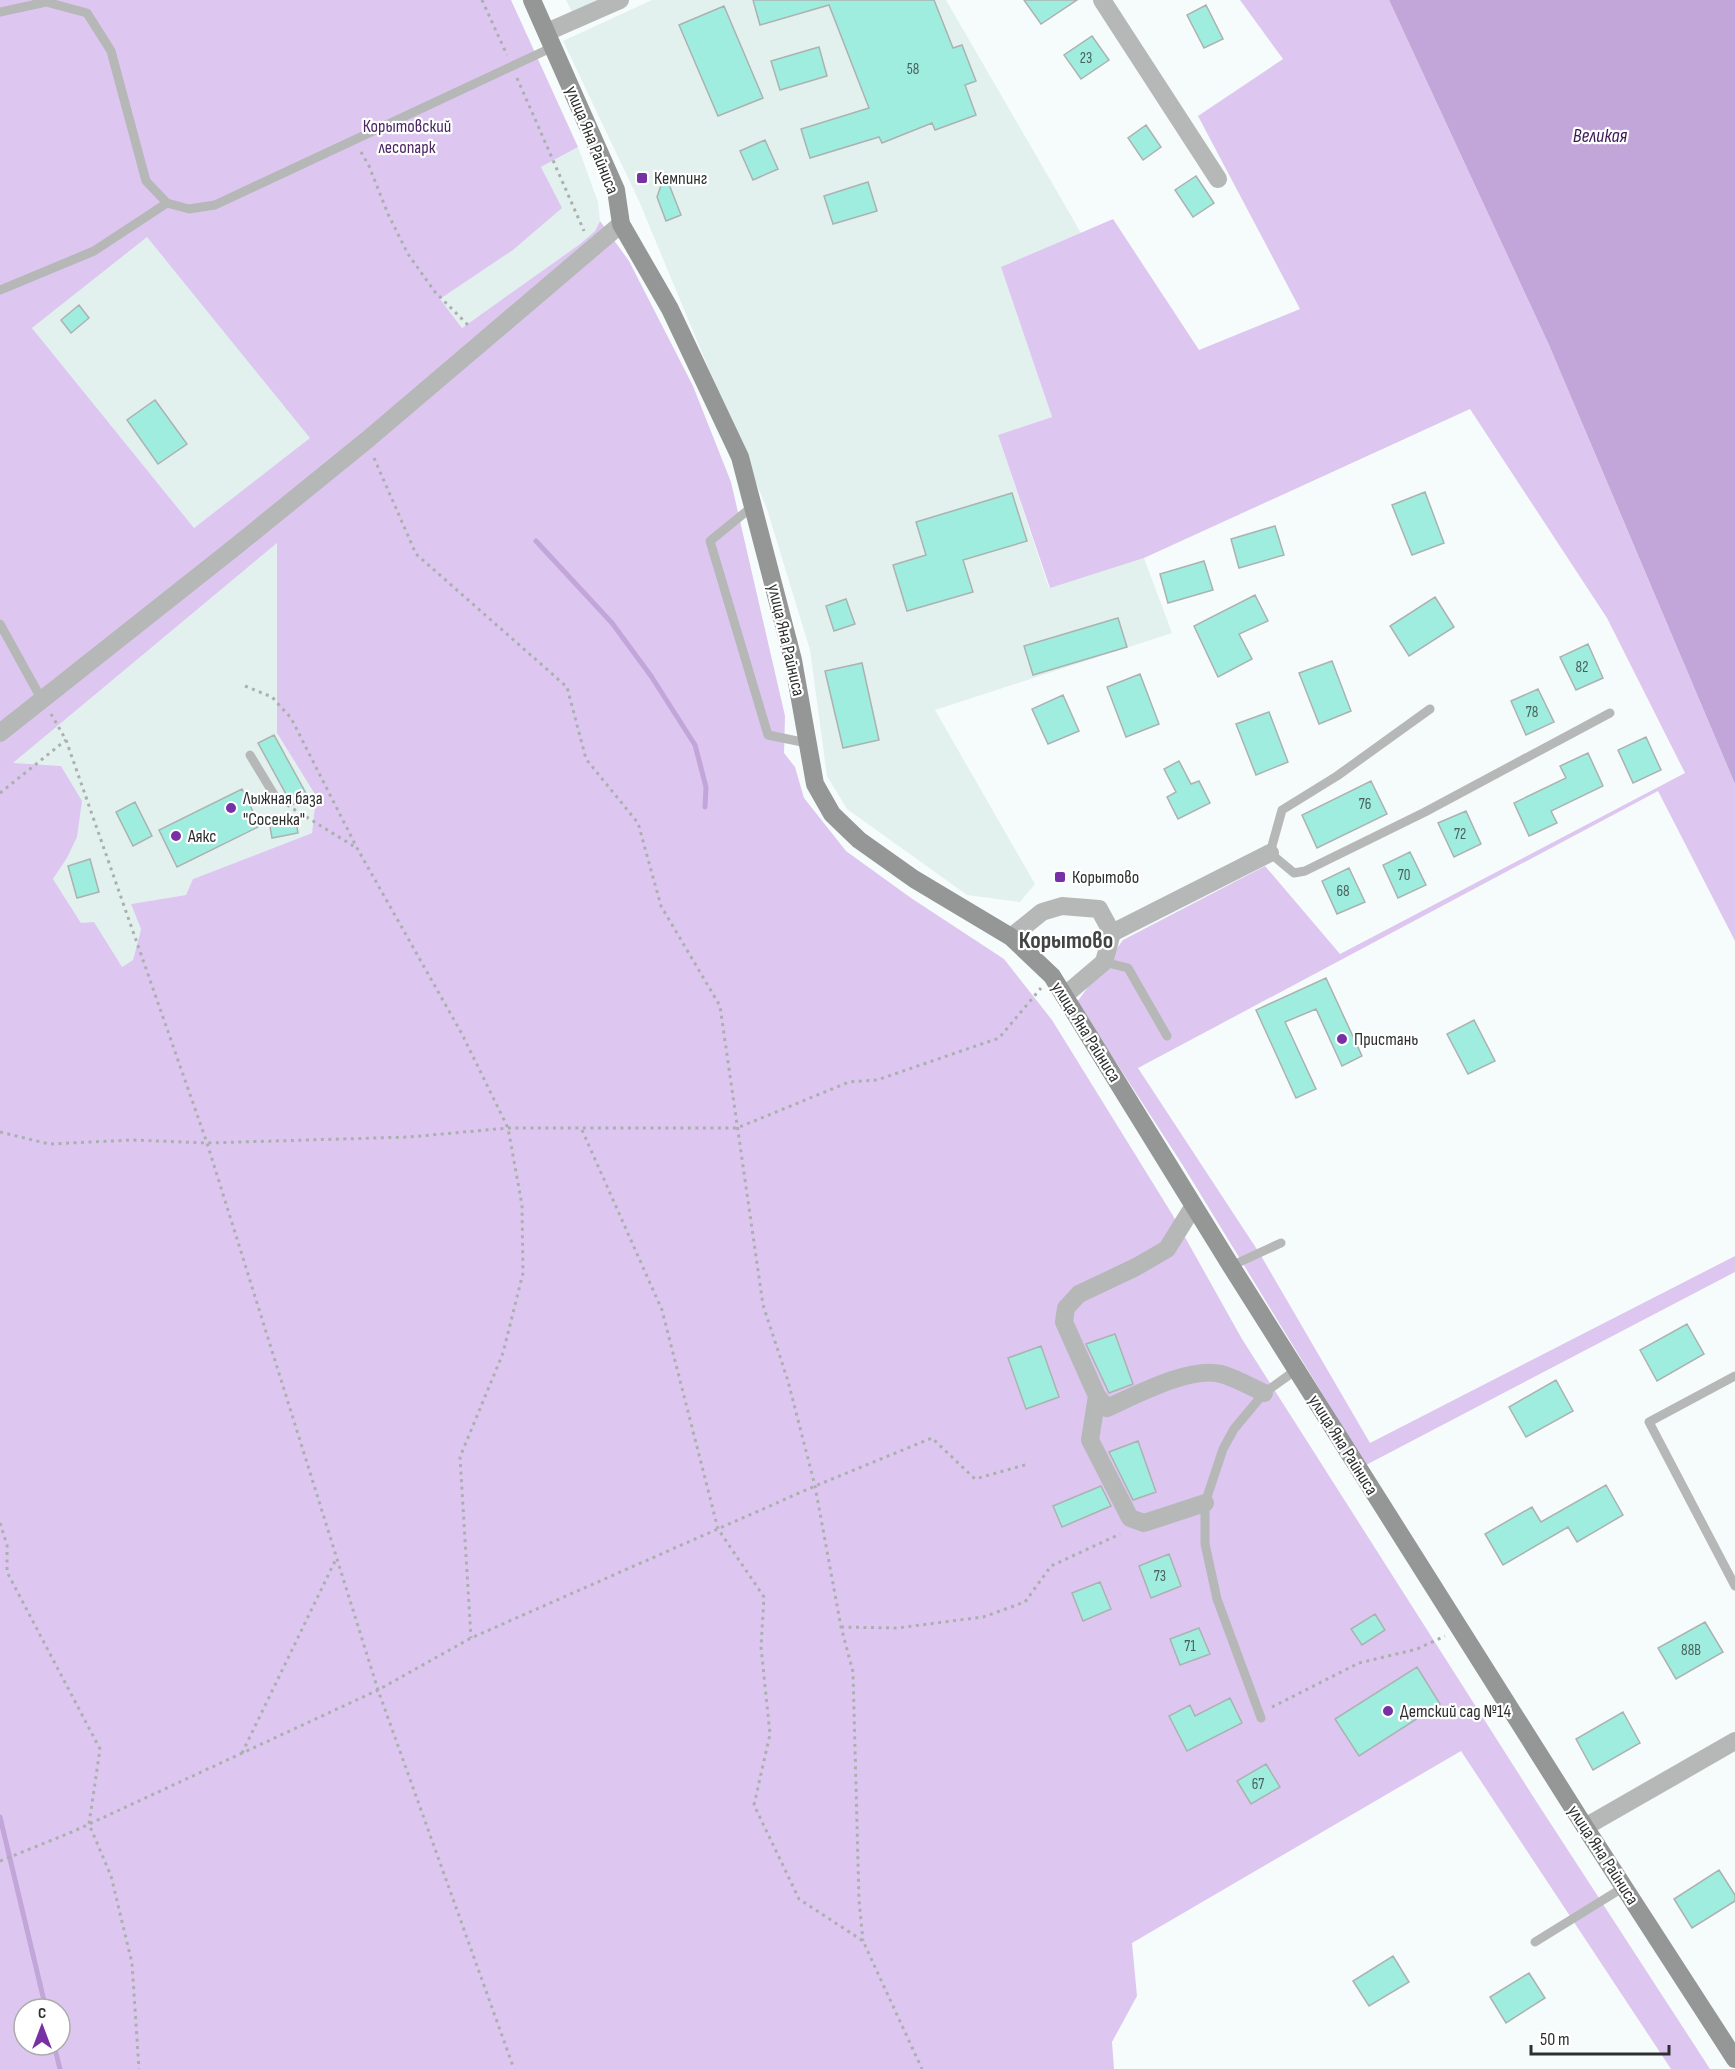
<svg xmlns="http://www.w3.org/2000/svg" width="1735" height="2069" font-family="'Sofia Sans Condensed',sans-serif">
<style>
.built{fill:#e2f1ee}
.green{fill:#ddc7f0;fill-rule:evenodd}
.water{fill:#c2a5d9}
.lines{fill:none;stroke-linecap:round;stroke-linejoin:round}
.stream{stroke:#c2a5d9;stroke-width:5}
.building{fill:#9eeddf;stroke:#acb2b1;stroke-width:1.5}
.path{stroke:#abb0af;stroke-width:3;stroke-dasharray:3 4.5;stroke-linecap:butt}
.lane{stroke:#b5b8b7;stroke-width:9}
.street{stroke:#b5b8b7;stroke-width:18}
.secondary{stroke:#949796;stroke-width:18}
.poi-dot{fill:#7831a4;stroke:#fff;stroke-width:2}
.labels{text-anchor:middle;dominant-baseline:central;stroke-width:4.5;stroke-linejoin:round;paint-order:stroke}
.number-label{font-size:15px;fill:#4a5f5c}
.park-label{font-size:18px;fill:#4c2665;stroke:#fff}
.street-label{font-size:18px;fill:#2e3030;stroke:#fff}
.poi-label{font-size:18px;fill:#2e3030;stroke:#fff;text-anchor:start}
.water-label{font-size:20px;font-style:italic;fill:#3f1957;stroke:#fff}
.district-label{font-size:24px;font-weight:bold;fill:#404443;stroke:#fff}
</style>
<rect width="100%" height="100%" fill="#f6fcfb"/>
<path class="built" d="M 566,0 L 600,0 L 572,12 Z
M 652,0 L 946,0 L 1081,233 L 1002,267 L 1052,417 L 998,435 L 1049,588 L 1144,558 L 1172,633 L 935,710 L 1035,884 L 1020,902 L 967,895 L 847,809 L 827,776 L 810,650 L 767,509 L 639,201 L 563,41 Z
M 578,147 L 598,202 L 600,221 L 595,231 L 580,244 L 462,328 L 440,299 L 513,250 L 561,208 L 541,167 Z
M 147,236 L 311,438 L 194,528 L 32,328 Z
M 277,543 L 277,733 L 316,796 L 312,833 L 193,879 L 187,895 L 131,904 L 141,928 L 133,960 L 122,967 L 81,923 L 53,879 L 67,858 L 13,763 Z"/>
<path class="green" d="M 0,0 L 511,0 L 578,147 L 541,167 L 562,208 L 513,250 L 440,299 L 462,328 L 580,244 L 595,231 L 600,221 L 629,261 L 693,386 L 731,482 L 785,716 L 784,753 L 795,767 L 804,798 L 846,851 L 911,898 L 1004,959 L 1052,1020 L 1172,1214 L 1242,1339 L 1536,1801 L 1710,2069 L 1671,2069 L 1461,1751 L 1132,1943 L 1137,1996 L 1112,2042 L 1114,2069 L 0,2069 ZM 147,237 L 310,438 L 194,528 L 32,328 ZM 277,543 L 277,733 L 316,796 L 312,833 L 193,879 L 186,895 L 131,904 L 141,929 L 133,960 L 122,967 L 94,922 L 81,923 L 53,879 L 67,858 L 77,837 L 82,801 L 61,766 L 13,763 ZM 24,2009 L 60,2009 L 60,2045 L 24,2045 Z
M 1240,0 L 1389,0 L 1549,345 L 1735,784 L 1735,941 L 1658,791 L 1138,1068 L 1260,1254 L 1370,1443 L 1735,1256 L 1735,1272 L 1366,1465 L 1182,1164 L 1077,1002 L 1123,940 L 1265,866 L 1340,954 L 1685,773 L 1607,618 L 1470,409 L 1144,558 L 1050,588 L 998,435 L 1052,417 L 1001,267 L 1113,219 L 1199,350 L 1300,309 L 1198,116 L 1283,59 Z"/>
<path class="water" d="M 1389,0 L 1735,0 L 1735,784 L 1549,345 Z"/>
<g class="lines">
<path class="stream" d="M 536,541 L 612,623 L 651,676 L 695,745 L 706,787 L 705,807
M 0,1817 L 46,2009
M 54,2045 L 60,2069"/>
</g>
<path class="building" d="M 753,0 L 934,0 L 953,48 L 962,45 L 976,81 L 965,85 L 976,115 L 935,130 L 932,123 L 882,143 L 879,137 L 810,158 L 801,129 L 869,108 L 829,5 L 760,25 Z
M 1024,0 L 1077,0 L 1041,24 Z
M 1206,5 L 1223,39 L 1204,48 L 1187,15 Z
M 724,6 L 763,98 L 718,116 L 679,25 Z
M 1092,36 L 1109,60 L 1081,79 L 1064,55 Z
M 819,47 L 827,76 L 780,90 L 771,61 Z
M 1146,125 L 1161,147 L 1143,160 L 1128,138 Z
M 765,140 L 778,169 L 753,180 L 740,151 Z
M 665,174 L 681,215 L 666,221 L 657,197 Z
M 1196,176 L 1214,203 L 1193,217 L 1175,190 Z
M 868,182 L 877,211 L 833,224 L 824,196 Z
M 79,305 L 89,318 L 71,333 L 61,320 Z
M 155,400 L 187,444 L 158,464 L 127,420 Z
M 1425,492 L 1444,543 L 1412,555 L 1392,505 Z
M 1012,493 L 1027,541 L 963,560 L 973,592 L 907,611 L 893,565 L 926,555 L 916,522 Z
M 1275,526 L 1284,555 L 1239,568 L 1231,539 Z
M 1204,561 L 1213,590 L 1168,603 L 1160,574 Z
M 1255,595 L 1268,621 L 1239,634 L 1252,659 L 1218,677 L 1194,626 Z
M 1435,597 L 1454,627 L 1409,656 L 1390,626 Z
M 846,599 L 855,624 L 834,631 L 826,606 Z
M 1118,618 L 1127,647 L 1033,675 L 1024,646 Z
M 1588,644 L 1603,678 L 1576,690 L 1560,657 Z
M 1332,661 L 1351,711 L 1319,724 L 1299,673 Z
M 862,663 L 879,740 L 843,748 L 825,671 Z
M 1140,674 L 1159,724 L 1126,737 L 1107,687 Z
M 1538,689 L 1554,722 L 1526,735 L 1511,701 Z
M 1063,695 L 1079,731 L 1048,744 L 1032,709 Z
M 1269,712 L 1288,762 L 1256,775 L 1236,724 Z
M 274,735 L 308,797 L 292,805 L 258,743 Z
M 1646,737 L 1661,770 L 1633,783 L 1618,750 Z
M 1588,753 L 1603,786 L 1551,811 L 1557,823 L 1529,836 L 1514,803 L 1566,778 L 1560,766 Z
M 1179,761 L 1191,784 L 1199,781 L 1210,803 L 1178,819 L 1167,797 L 1176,792 L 1164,769 Z
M 1371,781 L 1387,814 L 1317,848 L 1302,815 Z
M 242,789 L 260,826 L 177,867 L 159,830 Z
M 135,802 L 152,836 L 133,846 L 116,812 Z
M 1466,811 L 1481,844 L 1454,857 L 1438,823 Z
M 295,816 L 298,833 L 272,838 L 269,821 Z
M 1410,852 L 1426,885 L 1398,898 L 1383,865 Z
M 90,859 L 99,892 L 77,898 L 68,866 Z
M 1349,868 L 1365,902 L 1337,914 L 1322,881 Z
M 1326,978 L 1362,1056 L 1342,1066 L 1316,1009 L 1285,1022 L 1316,1089 L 1296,1098 L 1256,1010 Z
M 1474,1020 L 1495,1061 L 1468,1074 L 1447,1034 Z
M 1687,1324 L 1704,1354 L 1657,1381 L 1640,1350 Z
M 1115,1334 L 1133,1384 L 1109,1393 L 1086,1344 Z
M 1041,1346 L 1059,1397 L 1026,1409 L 1008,1358 Z
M 1556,1380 L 1573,1411 L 1526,1437 L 1509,1407 Z
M 1138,1441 L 1156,1492 L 1133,1500 L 1109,1452 Z
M 1606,1485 L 1623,1515 L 1577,1542 L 1568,1527 L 1503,1565 L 1485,1534 L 1532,1507 L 1541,1522 Z
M 1101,1486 L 1111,1506 L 1062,1527 L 1053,1506 Z
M 1169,1554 L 1181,1586 L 1151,1598 L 1139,1566 Z
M 1100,1582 L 1111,1609 L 1083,1621 L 1072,1593 Z
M 1375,1614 L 1385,1630 L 1362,1645 L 1351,1629 Z
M 1705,1622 L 1723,1652 L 1676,1679 L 1658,1648 Z
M 1199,1628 L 1210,1654 L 1180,1665 L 1170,1639 Z
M 1417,1667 L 1440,1704 L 1359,1756 L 1335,1719 Z
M 1230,1698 L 1242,1723 L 1187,1751 L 1169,1716 L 1190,1705 L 1195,1716 Z
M 1623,1712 L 1640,1743 L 1593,1770 L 1576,1739 Z
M 1266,1764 L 1280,1787 L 1251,1804 L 1237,1781 Z
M 1719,1870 L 1735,1895 L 1735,1901 L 1692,1928 L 1674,1899 Z
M 1393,1956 L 1409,1982 L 1369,2006 L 1353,1981 Z
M 1529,1973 L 1545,1998 L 1506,2023 L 1490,1997 Z"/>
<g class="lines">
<path class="path" d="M 482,0 L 507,55
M 517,78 L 584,231
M 361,152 L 369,166 L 388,214 L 408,254 L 435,292 L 471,328
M 374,458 L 416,554 L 567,687 L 586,759 L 638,823 L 661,906 L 720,1006 L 763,1305 L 788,1381 L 815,1486 L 841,1627 L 853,1672 L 859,1900 L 863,1941
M 245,686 L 272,697 L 291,718 L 357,848 L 462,1034 L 508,1128 L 522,1205 L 523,1273 L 503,1353 L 460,1457 L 471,1638
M 51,714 L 66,740 L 207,1143 L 378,1690 L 514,2069
M 0,793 L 66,740
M 287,805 L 355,847
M 582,1130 L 662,1310 L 718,1529 L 764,1597 L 761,1647 L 770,1734 L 754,1805 L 799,1899 L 863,1941 L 922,2069
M 0,1132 L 49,1144 L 133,1140 L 207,1143 L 409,1137 L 508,1128 L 737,1128 L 849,1082 L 877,1080 L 999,1038 L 1041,988
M 0,1523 L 7,1545 L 7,1572 L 100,1749 L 89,1824 L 111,1876 L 132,1963 L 139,2069
M 841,1627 L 897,1628 L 983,1617 L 1025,1602 L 1051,1566 L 1120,1534
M 1272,1707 L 1359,1663 L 1417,1649 L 1445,1636
M 242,1753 L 336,1559
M 0,1861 L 72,1832 L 378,1690 L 471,1638 L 815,1486 L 932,1438 L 975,1479 L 1028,1464"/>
<path class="lane" d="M 0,12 L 46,2 L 87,13 L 111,51 L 146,181 L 167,203 L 189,209 L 215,205 L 553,47
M 0,290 L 94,251 L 167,203
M 753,506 L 710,541 L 768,735 L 807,743
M 0,624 L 42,700
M 1430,709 L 1337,776 L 1282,810 L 1270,853 L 1294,873 L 1305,871 L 1425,812 L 1610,713
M 250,755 L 276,798
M 1104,962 L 1128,968 L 1167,1036
M 1231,1266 L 1281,1243
M 1735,1376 L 1649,1422 L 1735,1586
M 1261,1718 L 1217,1599 L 1205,1544 L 1205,1503 L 1223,1449 L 1234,1429 L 1264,1393 L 1296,1370
M 1535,1942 L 1624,1887"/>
<path class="street" d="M 1102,0 L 1218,179
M 547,32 L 620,0
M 0,733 L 235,547 L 367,440 L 621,224
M 1112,933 L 1270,853
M 1011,937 L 1042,912 L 1062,906 L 1099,909 L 1112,933 L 1104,962 L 1064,996
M 1193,1207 L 1167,1249 L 1136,1267 L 1079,1294 L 1066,1308 L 1064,1322 L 1097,1396 L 1107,1408 C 1136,1395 1190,1366 1221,1374 C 1236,1378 1251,1387 1264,1393
M 1097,1396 L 1090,1440 L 1130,1518 L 1144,1523 L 1205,1503
M 1585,1827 L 1735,1741"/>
<path class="secondary" d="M 532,0 L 616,190 L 621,224 L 670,309 L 740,457 L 793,660 L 815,784 L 832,814 L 859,840 L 914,879 L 1011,937 L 1052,976 L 1231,1266 L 1585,1827 L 1735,2059"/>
</g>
<g class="poi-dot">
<rect x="636" y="172" width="12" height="12" rx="3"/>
<circle cx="231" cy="808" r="6"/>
<circle cx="176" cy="836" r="6"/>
<rect x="1054" y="871" width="12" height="12" rx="3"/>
<circle cx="1342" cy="1039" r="6"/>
<circle cx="1388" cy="1711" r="6"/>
</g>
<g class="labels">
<g class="number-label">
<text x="1086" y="58">23</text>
<text x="913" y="69">58</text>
<text x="1582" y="667">82</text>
<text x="1532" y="712">78</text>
<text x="1365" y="804">76</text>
<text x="1460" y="834">72</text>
<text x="1404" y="875">70</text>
<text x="1343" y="891">68</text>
<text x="1160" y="1576">73</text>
<text x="1190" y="1646">71</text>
<text x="1691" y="1650">88В</text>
<text x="1258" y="1784">67</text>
</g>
<g class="park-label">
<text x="407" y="126">Корытовский<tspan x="407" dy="21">лесопарк</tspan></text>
</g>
<g class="street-label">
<text transform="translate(592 140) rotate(68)">улица Яна Райниса</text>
<text transform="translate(786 640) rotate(77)">улица Яна Райниса</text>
<text transform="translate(1086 1032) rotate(58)">улица Яна Райниса</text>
<text transform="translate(1343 1445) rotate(58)">улица Яна Райниса</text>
<text transform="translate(1603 1855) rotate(57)">улица Яна Райниса</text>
</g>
<g class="poi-label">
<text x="654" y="178">Кемпинг</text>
<text x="243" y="798">Лыжная база<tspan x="243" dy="21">"Сосенка"</tspan></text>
<text x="188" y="836">Аякс</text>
<text x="1072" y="877">Корытово</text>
<text x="1354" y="1039">Пристань</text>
<text x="1400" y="1711">Детский сад №14</text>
</g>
<g class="water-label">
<text x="1600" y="136">Великая</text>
</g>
<g class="district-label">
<text x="1066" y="940">Корытово</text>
</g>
</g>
<g transform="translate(42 2027)"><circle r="28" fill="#ffffff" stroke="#abacac" stroke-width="1.5"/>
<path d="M0-4.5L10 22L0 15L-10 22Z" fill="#7831a4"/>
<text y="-9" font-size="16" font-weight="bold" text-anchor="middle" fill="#2e3030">С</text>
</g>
<path d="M1531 2045v9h138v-9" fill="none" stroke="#2e3030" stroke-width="3"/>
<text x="1540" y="2045" font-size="18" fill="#2e3030" stroke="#ffffff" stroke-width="4.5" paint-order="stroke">50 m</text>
</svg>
